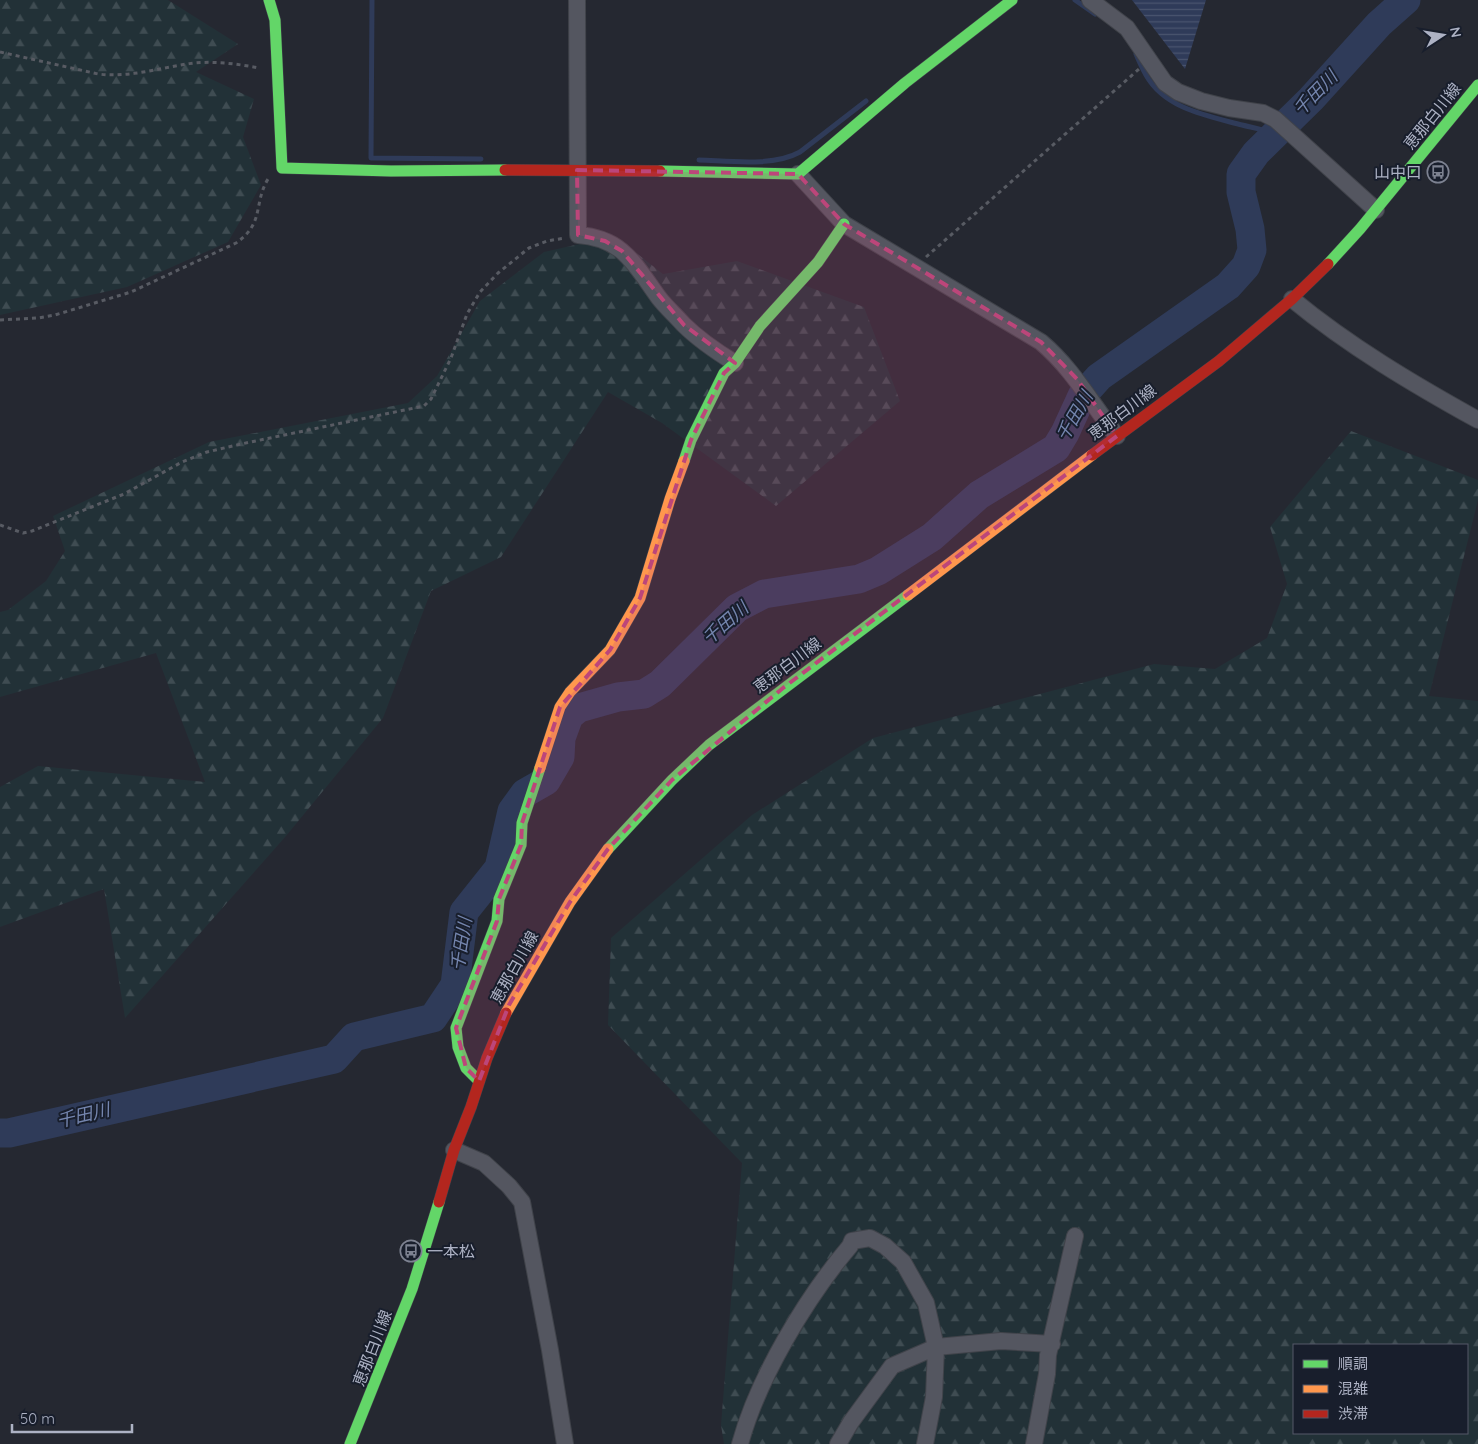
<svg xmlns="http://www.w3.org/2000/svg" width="1478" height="1444" font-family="Quicksand,'Noto Sans JP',sans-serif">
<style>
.forest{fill:url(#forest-firs);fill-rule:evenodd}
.water{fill:url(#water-rules)}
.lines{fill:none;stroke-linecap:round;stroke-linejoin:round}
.stream{stroke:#2f3b59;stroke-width:5}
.river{stroke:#2f3b59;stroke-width:29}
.street-casing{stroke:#40434a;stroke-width:18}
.fast-casing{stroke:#40434a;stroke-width:12}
.slow-casing{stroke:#40434a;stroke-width:12}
.jam-casing{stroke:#40434a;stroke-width:12}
.path{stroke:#585b63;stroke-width:3;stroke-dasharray:4 4;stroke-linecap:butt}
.street{stroke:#545660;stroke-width:16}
.fast{stroke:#63d668;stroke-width:11}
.slow{stroke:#ff974d;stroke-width:11}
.jam{stroke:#b3261e;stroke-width:11}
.marked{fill:#bc467a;fill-opacity:0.2;stroke:#bc467a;stroke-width:4;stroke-dasharray:10 6;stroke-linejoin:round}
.labels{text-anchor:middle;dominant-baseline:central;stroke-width:4;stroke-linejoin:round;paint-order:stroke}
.street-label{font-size:16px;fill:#adb2c4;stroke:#181e2c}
.poi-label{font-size:16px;fill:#adb2c4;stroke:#181e2c;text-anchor:end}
.water-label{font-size:18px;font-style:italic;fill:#7485ae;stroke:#181e2c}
</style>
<defs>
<pattern id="forest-firs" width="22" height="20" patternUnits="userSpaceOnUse" patternTransform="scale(1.25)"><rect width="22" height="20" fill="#223137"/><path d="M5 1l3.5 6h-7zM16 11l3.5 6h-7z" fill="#3f4c52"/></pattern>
<pattern id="water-rules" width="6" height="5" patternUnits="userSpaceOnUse" patternTransform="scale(1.25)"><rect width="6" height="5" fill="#2f3b59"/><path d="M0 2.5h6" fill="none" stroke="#4a556f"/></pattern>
</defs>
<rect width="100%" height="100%" fill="#252831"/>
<path class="forest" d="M 0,0 L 168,0 L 238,44 L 196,72 L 254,99 L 243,137 L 261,185 L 228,242 L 127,287 L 0,315 Z
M 615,236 L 663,274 L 737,261 L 864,307 L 900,401 L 776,506 L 662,423 L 608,392 L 501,557 L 431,591 L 383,718 L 286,836 L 125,1018 L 104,889 L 0,927 L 0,787 L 38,766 L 205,782 L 156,653 L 0,697 L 0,612 L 8,610 L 46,581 L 65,551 L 53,516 L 209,442 L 408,403 L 437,376 L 480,301 L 544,252 Z
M 1351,431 L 1478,480 L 1478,500 L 1429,696 L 1478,701 L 1478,1444 L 724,1444 L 721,1425 L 742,1163 L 608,1025 L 611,938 L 752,815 L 873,738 L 1154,664 L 1215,669 L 1267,638 L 1287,584 L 1270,527 ZM 1294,1345 L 1467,1345 L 1467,1433 L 1294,1433 Z"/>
<path class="water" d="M 1132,0 L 1206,0 L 1185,69 Z"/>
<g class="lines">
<path class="stream" d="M 372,0 L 371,158 L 481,159
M 1075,0 L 1095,14
M 1136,54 C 1139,61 1142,68 1146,75 C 1165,109 1208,116 1242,125 C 1254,128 1264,129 1275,135
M 699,160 C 730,161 773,167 800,152 L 866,101"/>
<path class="river" d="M 0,1133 L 9,1133 L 334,1059 L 354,1037 L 433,1018 L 455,985 L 464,912 L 499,868 L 512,811 L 525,793 L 546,781 L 560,757 L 561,738 L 569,716 L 579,708 L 618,697 L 644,694 L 660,684 L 737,608 L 764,594 L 859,579 L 878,571 L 932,537 L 979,495 L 1056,448 L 1065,433 L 1082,396 L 1099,377 L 1228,286 L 1246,266 L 1252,250 L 1250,229 L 1241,192 L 1241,174 L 1256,153 L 1311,99 L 1379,24 L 1406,0"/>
<g class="street-casing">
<path id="street" d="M 577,0 L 578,235 C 623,238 635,265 659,298 C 666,307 675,315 683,324 C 698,339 717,352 735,363
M 1090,0 L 1127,28 L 1165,83 L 1178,92 L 1201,101 L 1229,108 L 1263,113 L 1275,119 L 1376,210
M 798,174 L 844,224 L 1041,342 C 1073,369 1091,403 1117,436
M 1292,299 C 1349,346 1413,384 1478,420
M 454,1150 L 484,1163 L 509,1186 L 522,1202 L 550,1350 L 565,1444
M 740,1444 C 758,1378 806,1298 850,1246 L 852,1241 L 870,1238 L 885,1246 L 903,1262 L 926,1303 L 936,1347 L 934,1397 L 925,1444
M 838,1444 L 851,1422 L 892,1366 L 936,1347 L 1001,1341 L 1052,1344
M 1034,1444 L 1047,1374 L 1048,1355 L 1075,1236"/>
</g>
<g class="fast-casing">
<path id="fast" d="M 269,0 L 275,20 L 282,168 L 391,171 L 505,170
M 660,171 L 798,174 L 905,83 L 1012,0
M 1328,264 L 1360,229 L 1478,85
M 684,461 L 691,440 L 724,373 L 735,363 L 760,326 L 818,262 L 844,224
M 608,849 L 672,780 L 709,745 L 908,595
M 479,1081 L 466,1068 L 458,1047 L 456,1028 L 497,921 L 499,899 L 521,845 L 522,823 L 540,768
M 350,1444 L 412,1289 L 439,1202"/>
</g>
<g class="slow-casing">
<path id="slow" d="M 908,595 L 1092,455
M 540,768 L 560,707 L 570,692 L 610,650 L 640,598 L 670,499 L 684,461
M 506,1013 L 570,902 L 608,849"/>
</g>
<g class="jam-casing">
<path id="jam" d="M 505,170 L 660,171
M 1092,455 L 1219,361 L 1292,299 L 1328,264
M 439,1202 L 454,1150 L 471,1107 L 487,1058 L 506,1013"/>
</g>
<path class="path" d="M 0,52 L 98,74 C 131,78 162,67 194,63 C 216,61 238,64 259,68
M 926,257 L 1139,69
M 0,320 L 38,318 L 55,315 L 131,292 L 236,243 C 265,223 253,204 268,179
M 0,525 L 23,533 L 32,531 L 124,494 L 182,462 L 207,452 L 241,444 L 424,406 L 431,399 L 451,358 L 467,314 L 480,292 L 498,273 L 529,248 L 547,241 L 565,238"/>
<use href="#street" class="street"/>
<use href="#fast" class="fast"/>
<use href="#slow" class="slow"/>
<use href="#jam" class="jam"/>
</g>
<path class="marked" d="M 577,170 L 798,174 L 844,224 L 1041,342 L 1077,379 L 1117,436 L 783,688 L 672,780 L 608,849 L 570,902 L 509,1005 L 479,1081 L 466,1068 L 456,1028 L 497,921 L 499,899 L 521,845 L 522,823 L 560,707 L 610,650 L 640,598 L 691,440 L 724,373 L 735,363 L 684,325 L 622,251 L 605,241 L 578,235 Z"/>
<defs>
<g id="bus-ring" transform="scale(1.125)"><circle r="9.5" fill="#181e2c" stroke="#7d8291" stroke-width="1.5"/><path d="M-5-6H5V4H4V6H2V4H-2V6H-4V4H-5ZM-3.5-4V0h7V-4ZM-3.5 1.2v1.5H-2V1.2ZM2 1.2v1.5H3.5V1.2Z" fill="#7d8291"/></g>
</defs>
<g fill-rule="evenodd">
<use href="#bus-ring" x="1438" y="172"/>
<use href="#bus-ring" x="411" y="1251"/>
</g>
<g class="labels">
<g class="street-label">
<text transform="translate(1432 116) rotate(-51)">恵那白川線</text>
<text transform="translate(1122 412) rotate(-37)">恵那白川線</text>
<text transform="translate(787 665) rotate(-37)">恵那白川線</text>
<text transform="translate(514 967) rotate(-61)">恵那白川線</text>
<text transform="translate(372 1348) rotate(-69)">恵那白川線</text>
</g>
<g class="poi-label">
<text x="1422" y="172">山中口</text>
<text x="427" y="1251" text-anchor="start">一本松</text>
</g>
<g class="water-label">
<text transform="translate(1315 93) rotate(-46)">千田川</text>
<text transform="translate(1074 416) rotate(-60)">千田川</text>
<text transform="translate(725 623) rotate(-41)">千田川</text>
<text transform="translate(461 944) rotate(-81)">千田川</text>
<text transform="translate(83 1115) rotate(-13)">千田川</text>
</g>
</g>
<rect x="1293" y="1344" width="175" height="90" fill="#181e2c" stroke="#545969"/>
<rect x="1303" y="1360" width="25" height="8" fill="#63d668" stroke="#545969"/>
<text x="1338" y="1369" font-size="15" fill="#adb2c4">順調</text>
<rect x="1303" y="1385" width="25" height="8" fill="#ff974d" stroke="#545969"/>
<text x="1338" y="1394" font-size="15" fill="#adb2c4">混雑</text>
<rect x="1303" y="1410" width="25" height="8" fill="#b3261e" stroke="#545969"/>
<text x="1338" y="1419" font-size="15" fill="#adb2c4">渋滞</text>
<g transform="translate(1443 35) rotate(78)" stroke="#181e2c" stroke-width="4" paint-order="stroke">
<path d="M0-4L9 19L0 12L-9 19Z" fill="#adb2c4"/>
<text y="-8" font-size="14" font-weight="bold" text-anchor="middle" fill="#adb2c4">N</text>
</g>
<path d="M12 1424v8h120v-8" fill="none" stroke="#adb2c4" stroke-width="2.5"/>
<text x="20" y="1424" font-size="15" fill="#adb2c4" stroke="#181e2c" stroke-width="4" paint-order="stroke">50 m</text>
</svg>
